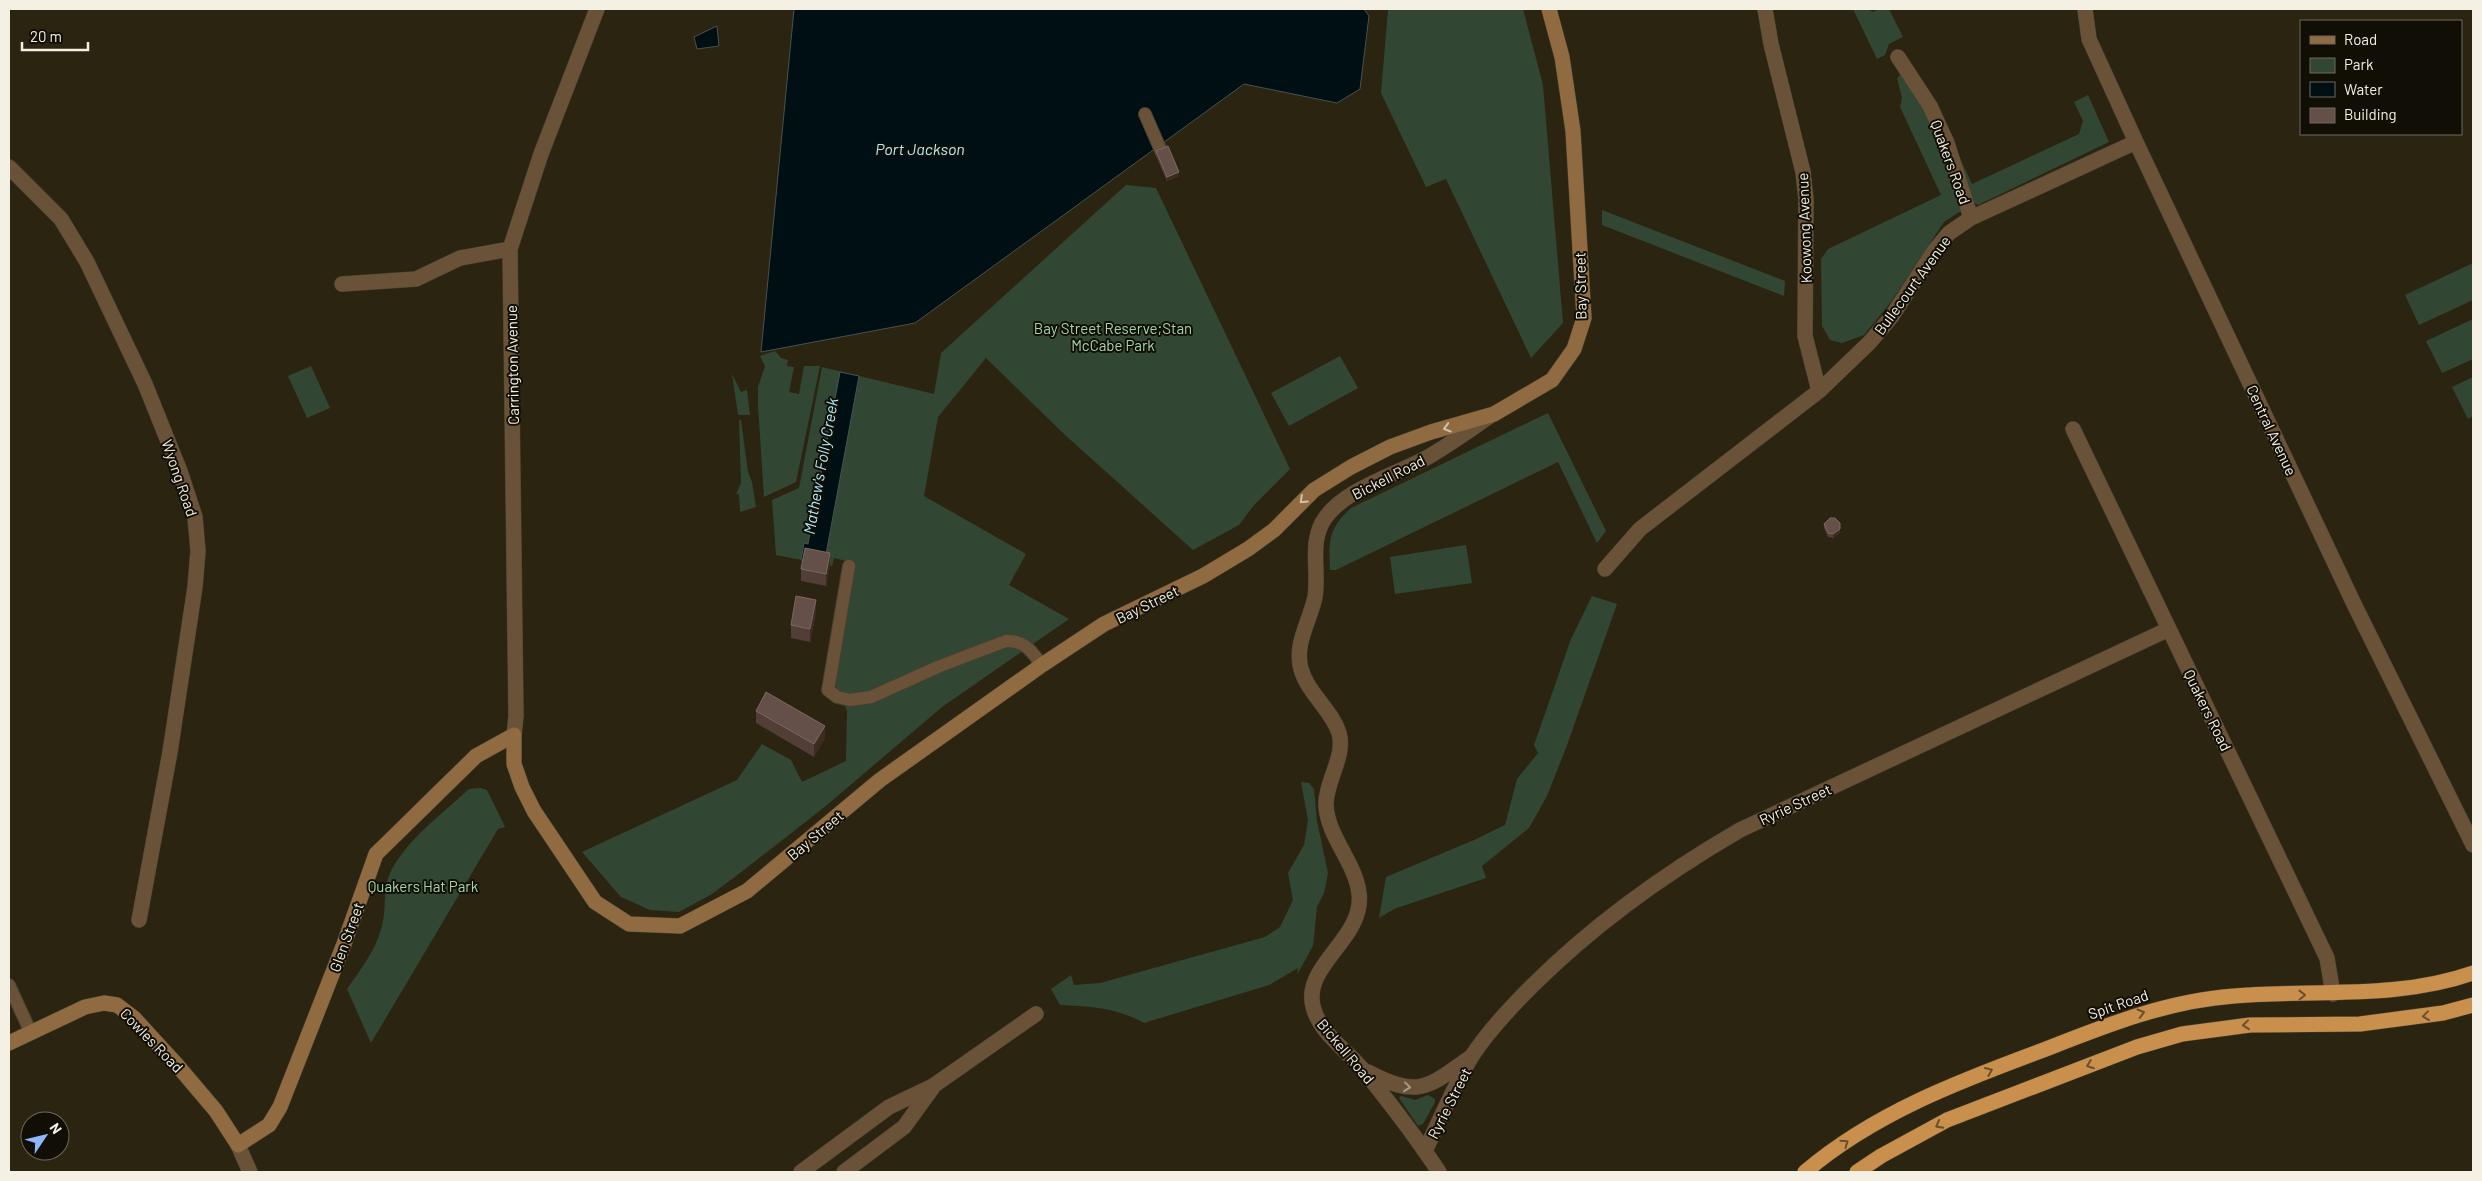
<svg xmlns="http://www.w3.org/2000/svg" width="2482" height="1181" font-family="Barlow,sans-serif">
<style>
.green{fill:#324733}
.water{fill:#000f13;stroke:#495251}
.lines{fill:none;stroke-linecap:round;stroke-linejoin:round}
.lane-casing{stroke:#47412e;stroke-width:14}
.street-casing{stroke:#47412e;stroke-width:16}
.secondary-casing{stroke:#47412e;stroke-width:16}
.highway-casing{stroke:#47412e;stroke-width:16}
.lane{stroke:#6a5239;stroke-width:12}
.street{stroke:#6a5239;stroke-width:15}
.secondary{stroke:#906b42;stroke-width:15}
.highway{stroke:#c98f4d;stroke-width:15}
.wall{fill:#523d37}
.shaded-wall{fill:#3b2b20}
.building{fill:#645049;stroke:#7a6962}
.oneway{stroke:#d1c1ab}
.oneway2{stroke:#6d4e2a}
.oneway3{stroke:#a89986}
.labels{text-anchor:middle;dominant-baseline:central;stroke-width:4;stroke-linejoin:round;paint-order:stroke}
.street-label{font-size:15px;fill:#f4f0e3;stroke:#110e06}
.park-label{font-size:15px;fill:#a5d5a9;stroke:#110e06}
.water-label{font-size:16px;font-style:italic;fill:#b1edf9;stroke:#110e06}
</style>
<rect width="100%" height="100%" fill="#2b2410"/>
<path class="green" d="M 1388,9 L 1523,9 L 1543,85 L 1563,323 L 1531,358 L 1446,179 L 1426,187 L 1381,93 Z
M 1853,9 L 1867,9 L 1873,12 L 1879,9 L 1889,9 L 1903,37 L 1889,44 L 1885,55 L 1877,59 Z
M 1902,73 L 1932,98 L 1972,184 L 2079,134 L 2083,121 L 2074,102 L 2088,95 L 2109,142 L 1978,205 L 1969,199 L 1962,210 L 1944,222 L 1891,302 L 1864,335 L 1842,343 L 1830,340 L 1822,326 L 1821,259 L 1828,249 L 1941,195 L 1900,107 L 1902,98 L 1897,78 Z
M 1126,185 L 1156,188 L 1290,469 L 1254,505 L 1239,525 L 1193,550 L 1064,434 L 986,358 L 938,417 L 924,496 L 1026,554 L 1009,585 L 1069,619 L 942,707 L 827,805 L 744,870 L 712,894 L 679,912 L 650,910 L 621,897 L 582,852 L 737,780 L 762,744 L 791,760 L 802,782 L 846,761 L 847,711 L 835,684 L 855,563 L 834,558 L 832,566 L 776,555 L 772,500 L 799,488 L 822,367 L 934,394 L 941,353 Z
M 1602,210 L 1785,281 L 1784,296 L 1602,225 Z
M 2473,263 L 2473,300 L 2419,325 L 2405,295 Z
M 2473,319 L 2473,359 L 2442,373 L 2426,341 Z
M 775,351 L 781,358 L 788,360 L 787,366 L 794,367 L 789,392 L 799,394 L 804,366 L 820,366 L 796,482 L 764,497 L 758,405 L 758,387 L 765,366 L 760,356 Z
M 1340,356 L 1358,388 L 1289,426 L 1271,393 Z
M 311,366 L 330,408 L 307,418 L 288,376 Z
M 732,374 L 741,392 L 747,390 L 750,415 L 738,415 Z
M 2473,377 L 2473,416 L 2468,419 L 2452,387 Z
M 1548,413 L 1606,531 L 1597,543 L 1558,462 L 1336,570 L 1330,570 C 1329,540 1328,529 1351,508 Z
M 739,420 L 741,420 L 748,472 L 752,482 L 756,507 L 740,512 L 739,494 L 736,494 L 741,483 Z
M 1466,545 L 1472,583 L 1395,594 L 1390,557 Z
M 1592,596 L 1617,604 L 1566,748 L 1547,796 L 1529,828 L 1482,866 L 1486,878 L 1394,909 L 1379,918 L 1386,877 L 1474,840 L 1505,825 L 1517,779 L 1538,753 L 1534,745 L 1571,639 Z
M 1301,782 L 1309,783 L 1314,789 L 1317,821 L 1328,873 L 1324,893 L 1317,907 L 1313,946 L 1297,975 L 1298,968 L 1269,985 L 1144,1023 C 1118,1008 1090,1006 1060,1005 L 1051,989 L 1071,975 L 1074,985 L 1100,983 L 1265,937 L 1280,927 L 1293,900 L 1288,873 L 1304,845 L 1308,820 Z
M 481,788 L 487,790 L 505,827 L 498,829 L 371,1043 L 347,989 C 361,969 376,950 382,926 C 387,907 382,887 392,869 C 409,838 443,813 469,789 Z
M 1428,1095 L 1435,1099 L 1435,1102 L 1423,1124 L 1418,1126 L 1399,1098 L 1401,1096 L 1415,1100 Z"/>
<path class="water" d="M 794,9 L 1364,9 L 1369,16 L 1360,89 L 1337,103 L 1244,84 L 915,323 L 761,352 Z
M 717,26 L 719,46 L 697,49 L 694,37 Z
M 840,372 L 859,376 L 824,565 L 801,560 L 804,543 L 808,544 Z"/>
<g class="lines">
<g class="lane-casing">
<path id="lane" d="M 1145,114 L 1162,153
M 849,566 L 828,690 L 837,697 L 850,700 L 871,697 L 940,666 L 1006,641 C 1025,640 1032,652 1042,665
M 9,985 L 31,1033"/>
</g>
<g class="street-casing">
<path id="street" d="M 1765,9 L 1771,44 L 1803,172 L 1806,199 L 1805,336 L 1819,391
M 2085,9 L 2089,39 L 2136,142 L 2354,604 L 2473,845
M 1898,57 L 1930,106 L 1947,143 L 1971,218
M 9,167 L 61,219 L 87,262 L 145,384 L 180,471 L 195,517 L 198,551 L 195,587 L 170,752 L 139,920
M 342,284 L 416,279 L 460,258 L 510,249
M 2073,429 L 2327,958 L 2333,994
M 1605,569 L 1640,529 L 1819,391 L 1870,342 L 1892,316 L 1934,251 L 1949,233 L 1971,218 L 2136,142
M 514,735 L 516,716 L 510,249 L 541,154 L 597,9
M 1368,1072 C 1419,1099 1428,1087 1471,1057
M 238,1145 L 250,1172
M 1425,1151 C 1440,1120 1454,1086 1472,1056 C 1488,1031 1510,1008 1531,987 C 1593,925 1664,874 1740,830 L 2169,629
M 801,1172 L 889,1107 L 933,1086 L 1036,1014
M 844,1172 L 904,1127 L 933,1087
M 1439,1172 C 1416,1137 1390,1103 1364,1071 C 1348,1051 1322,1035 1314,1010 C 1299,966 1365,940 1359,893 C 1355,862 1328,837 1326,806 C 1325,782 1346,756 1339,733 C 1332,710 1308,694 1301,669 C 1294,644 1310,621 1315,597 C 1319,572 1310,546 1322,523 C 1340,490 1396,475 1428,457 C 1449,445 1470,430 1490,416"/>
</g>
<g class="secondary-casing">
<path id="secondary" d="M 9,1043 L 85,1007 L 104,1003 L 117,1005 L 134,1018 L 177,1065 L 216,1111 L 238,1145 L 269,1125 L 280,1107 L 344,944 L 376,854 L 476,756 L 514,735 L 514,764 L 522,787 L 534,811 L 595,902 L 629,924 L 680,926 L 747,891 L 880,780 L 1042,665 L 1104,624 L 1203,576 L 1248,549 L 1274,530 L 1314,490 L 1351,467 L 1390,447 L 1431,432 L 1494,414 L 1552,380 L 1574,349 L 1584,318 L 1573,131 L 1562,57 L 1549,9"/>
</g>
<g class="highway-casing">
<path id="highway" d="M 1805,1172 C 1874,1113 1962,1080 2046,1049 C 2107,1025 2167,1001 2234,996 C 2314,989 2396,1000 2473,973
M 1857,1172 L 1881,1156 L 1947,1120 L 2137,1047 L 2182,1034 L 2250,1025 L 2360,1024 L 2443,1013 L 2473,1005"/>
</g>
<use href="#lane" class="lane"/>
<use href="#street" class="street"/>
<use href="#secondary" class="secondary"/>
<use href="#highway" class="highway"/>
</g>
<path class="wall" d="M 1156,151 L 1179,176 L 1167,181 L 1156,156 Z
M 1840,523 L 1840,533 L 1833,538 L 1828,537 L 1824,528 L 1824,524 Z
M 830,566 L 826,586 L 801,581 L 801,569 Z
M 816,613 L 810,642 L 791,638 L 791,625 Z
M 756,711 L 825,738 L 814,757 L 756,723 Z"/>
<path class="shaded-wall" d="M 1179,172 L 1179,176 L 1167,181 L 1167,177 Z
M 1840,529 L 1840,533 L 1833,538 L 1833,534 Z
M 830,553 L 830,566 L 826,586 L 826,574 Z
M 816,600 L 816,613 L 810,642 L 810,629 Z
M 825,726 L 825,738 L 814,757 L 814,744 Z"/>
<path class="building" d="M 1168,146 L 1179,172 L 1167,177 L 1156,151 Z
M 1830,518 L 1835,518 L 1840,523 L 1840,529 L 1833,534 L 1828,533 L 1824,524 Z
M 805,548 L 830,553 L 826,574 L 801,569 Z
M 796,596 L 816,600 L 810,629 L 791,625 Z
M 766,692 L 825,726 L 814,744 L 756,711 Z"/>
<defs><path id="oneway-chevron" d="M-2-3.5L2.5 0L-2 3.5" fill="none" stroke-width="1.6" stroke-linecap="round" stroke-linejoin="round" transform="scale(1.25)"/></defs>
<g class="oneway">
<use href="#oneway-chevron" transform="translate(1447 428) rotate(164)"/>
<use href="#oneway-chevron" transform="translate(1303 500) rotate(137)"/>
</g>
<g class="oneway2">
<use href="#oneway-chevron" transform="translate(2302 995) rotate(-1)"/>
<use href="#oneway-chevron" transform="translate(2141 1013) rotate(-16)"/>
<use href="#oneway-chevron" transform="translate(2426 1016) rotate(173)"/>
<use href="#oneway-chevron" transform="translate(2246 1025) rotate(174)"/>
<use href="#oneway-chevron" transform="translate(2090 1065) rotate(159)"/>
<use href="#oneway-chevron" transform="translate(1989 1071) rotate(-23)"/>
<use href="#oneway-chevron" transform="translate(1939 1125) rotate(152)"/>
<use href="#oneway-chevron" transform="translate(1845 1143) rotate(-35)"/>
</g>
<use class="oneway3" href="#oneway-chevron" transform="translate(1407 1087) rotate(6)"/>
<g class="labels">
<g class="street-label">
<text transform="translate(1951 162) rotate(70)">Quakers Road</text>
<text transform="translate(1804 228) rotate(-92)">Koowong Avenue</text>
<text transform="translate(1912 285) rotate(-54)">Bullecourt Avenue</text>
<text transform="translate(1580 286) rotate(-91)">Bay Street</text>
<text transform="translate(512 365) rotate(-91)">Carrington Avenue</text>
<text transform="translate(2272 430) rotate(65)">Central Avenue</text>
<text transform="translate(1388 477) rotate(-27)">Bickell Road</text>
<text transform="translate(180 478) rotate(71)">Wyong Road</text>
<text transform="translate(1147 604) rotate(-26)">Bay Street</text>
<text transform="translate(2208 710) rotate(64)">Quakers Road</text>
<text transform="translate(1795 804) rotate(-25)">Ryrie Street</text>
<text transform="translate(815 835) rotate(-40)">Bay Street</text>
<text transform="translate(346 937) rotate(-70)">Glen Street</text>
<text transform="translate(2118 1004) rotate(-19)">Spit Road</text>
<text transform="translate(152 1040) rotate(46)">Cowles Road</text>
<text transform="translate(1346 1051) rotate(50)">Bickell Road</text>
<text transform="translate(1449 1103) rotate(-63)">Ryrie Street</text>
</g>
<g class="park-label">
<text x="1113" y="328">Bay Street Reserve;Stan<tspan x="1113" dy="17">McCabe Park</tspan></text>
<text x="423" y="886">Quakers Hat Park</text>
</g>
<g class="water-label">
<text x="920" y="148">Port Jackson</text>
<text transform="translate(820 466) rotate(-80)">Mathew's Folly Creek</text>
</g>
</g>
<rect width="2482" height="1181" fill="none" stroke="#f4f0e3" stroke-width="20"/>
<rect x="2300" y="20" width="162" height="115" fill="#110e06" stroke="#6c685e"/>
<rect x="2310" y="36" width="25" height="8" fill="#906b42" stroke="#6c685e"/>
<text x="2344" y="45" font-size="15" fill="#f4f0e3">Road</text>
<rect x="2310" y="58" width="25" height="15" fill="#324733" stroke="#6c685e"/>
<text x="2344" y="70" font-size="15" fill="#f4f0e3">Park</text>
<rect x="2310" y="82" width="25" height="15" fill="#000f13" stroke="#6c685e"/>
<text x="2344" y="95" font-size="15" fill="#f4f0e3">Water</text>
<rect x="2310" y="108" width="25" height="15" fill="#645049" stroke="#6c685e"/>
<text x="2344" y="120" font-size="15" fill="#f4f0e3">Building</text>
<g transform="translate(45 1136) rotate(55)"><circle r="24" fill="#110e06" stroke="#6c685e"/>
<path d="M0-4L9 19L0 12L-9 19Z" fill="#8eb8fd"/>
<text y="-8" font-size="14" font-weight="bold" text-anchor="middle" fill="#f4f0e3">N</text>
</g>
<path d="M22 42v8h66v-8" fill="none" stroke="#f4f0e3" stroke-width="2.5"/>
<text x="30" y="42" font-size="15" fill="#f4f0e3" stroke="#110e06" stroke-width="4" paint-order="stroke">20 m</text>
</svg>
